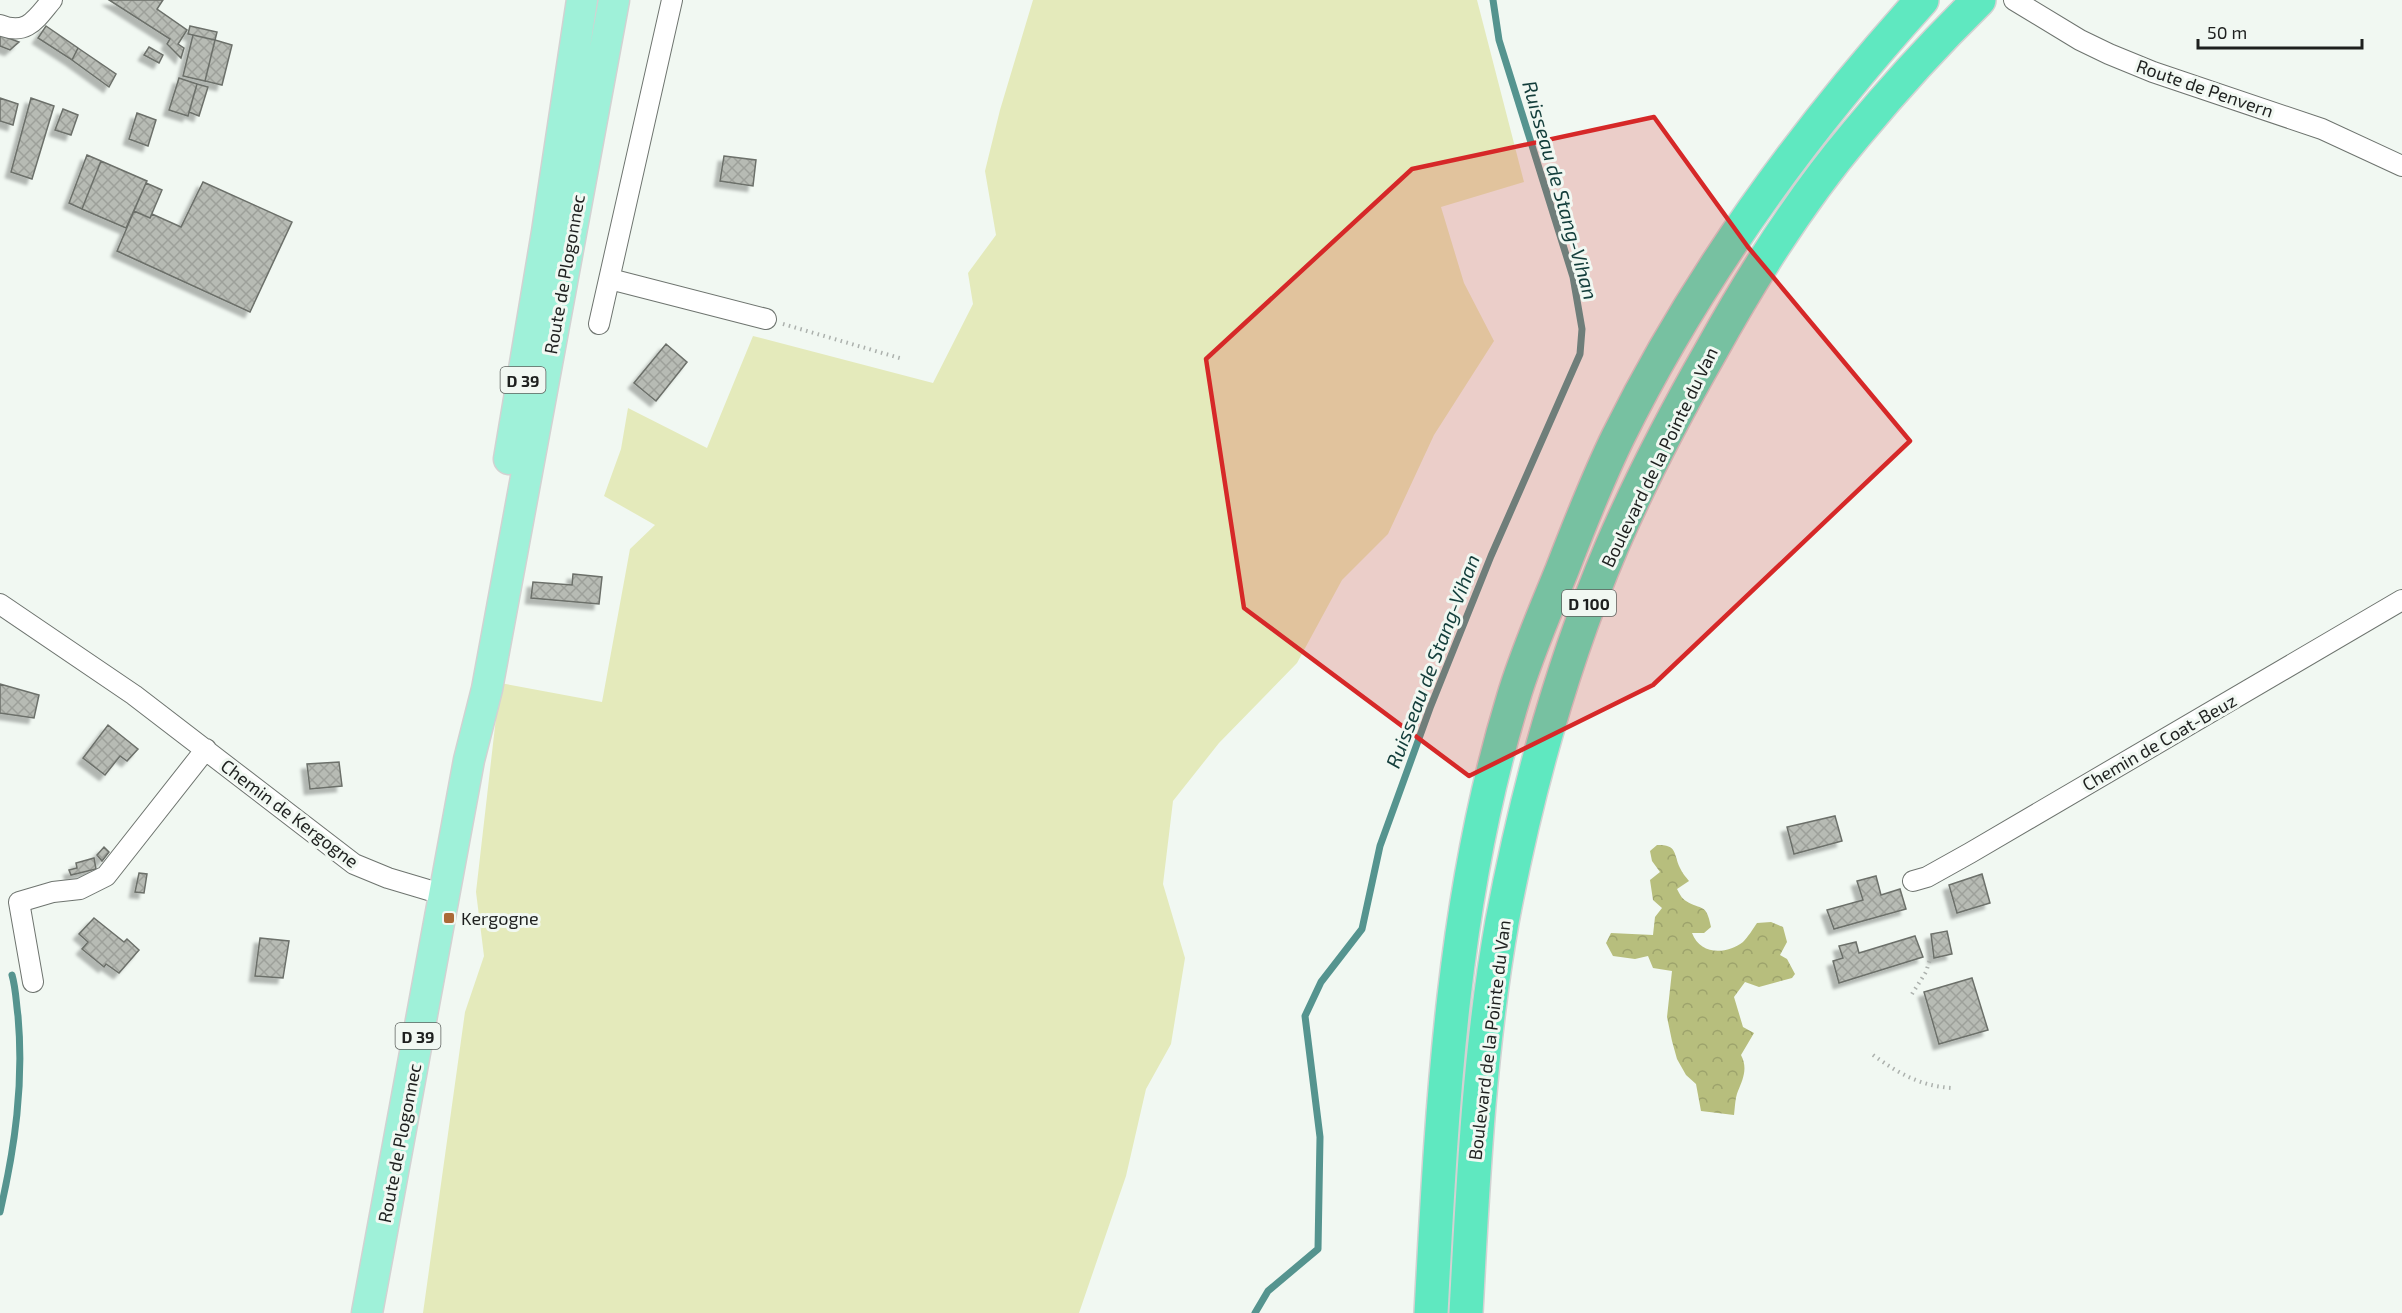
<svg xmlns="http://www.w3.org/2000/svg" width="2402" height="1313" font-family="'Exo 2',sans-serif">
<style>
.grass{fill:#e4eabb}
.forest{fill:url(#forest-crowns)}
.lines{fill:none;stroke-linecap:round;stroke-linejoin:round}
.stream{stroke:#55948f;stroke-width:7}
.building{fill:url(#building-cross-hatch);stroke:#6c706a;stroke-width:1.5;filter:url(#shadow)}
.street-casing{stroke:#6e746f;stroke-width:22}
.primary-casing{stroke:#d2d2d2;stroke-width:33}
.highway-casing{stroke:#d2d2d2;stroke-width:36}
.path{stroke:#acb1ad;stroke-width:4;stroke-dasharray:1.5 4.5;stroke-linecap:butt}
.street{stroke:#fff;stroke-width:20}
.primary{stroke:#9ff1d9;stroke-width:30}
.highway{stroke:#5fe8c0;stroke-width:33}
.marked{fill:#d62828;fill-opacity:0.2;stroke:#d62828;stroke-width:4.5;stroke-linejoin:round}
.poi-dot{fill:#ab6936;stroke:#f1f8f2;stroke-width:2}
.labels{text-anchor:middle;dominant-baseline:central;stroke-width:6;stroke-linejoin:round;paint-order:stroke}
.shield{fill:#f1f8f2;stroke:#5d615e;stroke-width:1.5}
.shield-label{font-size:16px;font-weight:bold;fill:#1e201f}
.street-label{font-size:18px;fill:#1e201f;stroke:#f1f8f2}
.poi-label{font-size:18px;fill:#1e201f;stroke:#f1f8f2;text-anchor:start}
.water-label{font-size:20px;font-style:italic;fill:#123d3a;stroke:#f1f8f2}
</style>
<defs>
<pattern id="forest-crowns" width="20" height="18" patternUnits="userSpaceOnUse" patternTransform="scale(1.5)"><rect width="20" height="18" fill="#b7be7d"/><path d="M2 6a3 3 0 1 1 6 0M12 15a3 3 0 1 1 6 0" fill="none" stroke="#9da36c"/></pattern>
<pattern id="building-cross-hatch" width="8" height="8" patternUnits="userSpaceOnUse" patternTransform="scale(1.5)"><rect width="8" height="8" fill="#b7bbb4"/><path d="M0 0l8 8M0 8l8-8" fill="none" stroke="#9da09a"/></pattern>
<filter id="shadow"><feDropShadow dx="-5.5" dy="5.5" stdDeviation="1.5" flood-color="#0004"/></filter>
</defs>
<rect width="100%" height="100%" fill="#f1f8f2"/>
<path class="grass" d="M 1033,0 L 1477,0 L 1524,182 L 1441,207 L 1464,283 L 1494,341 L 1434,435 L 1388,534 L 1342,580 L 1297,663 L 1219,743 L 1173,801 L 1163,884 L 1185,958 L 1171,1044 L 1146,1089 L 1126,1176 L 1079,1313 L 423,1313 L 465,1012 L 484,956 L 476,892 L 500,683 L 602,702 L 630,549 L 655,525 L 604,496 L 621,449 L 628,408 L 707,448 L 753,336 L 933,383 L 973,304 L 968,273 L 996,235 L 985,171 L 1000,110 Z"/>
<path class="forest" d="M 1657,845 C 1678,845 1673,853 1680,868 C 1682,873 1686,877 1689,881 L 1677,889 C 1679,893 1682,899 1686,901 C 1702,911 1706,902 1711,927 L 1704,933 L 1692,933 C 1700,955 1726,955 1743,942 C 1748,937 1753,929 1757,923 L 1771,922 L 1783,927 L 1787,942 L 1780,955 L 1787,959 L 1795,974 L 1792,978 L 1759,987 L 1745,982 L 1734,997 L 1743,1027 L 1754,1033 L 1741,1055 C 1748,1068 1743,1079 1738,1091 C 1735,1098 1735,1108 1734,1115 L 1701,1111 L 1696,1084 L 1686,1075 L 1677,1059 L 1672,1041 L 1667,1017 L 1672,971 L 1653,968 L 1648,956 L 1635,959 L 1613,956 L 1606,943 L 1611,933 L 1653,935 L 1655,917 L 1662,908 L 1653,900 L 1650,880 L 1660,872 L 1652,861 L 1650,851 Z"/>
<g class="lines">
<path class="stream" d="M 0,1212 C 15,1147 24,1083 18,1016 C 16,1002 16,989 12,975
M 1255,1313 L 1268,1291 L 1318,1249 L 1320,1137 L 1305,1016 L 1321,982 L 1362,929 L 1380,846 L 1430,708 L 1491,556 L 1580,354 L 1582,329 L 1573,277 L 1499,40 L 1493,0"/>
</g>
<path class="building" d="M 109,0 L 163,0 L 157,9 L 187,30 L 178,44 L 184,48 L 181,58 L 167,44 L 170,39 Z
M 46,26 L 78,48 L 72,60 L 38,38 Z
M 190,26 L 217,32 L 215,40 L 188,34 Z
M 0,35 L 19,42 L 10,50 L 0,46 Z
M 193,35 L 215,40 L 205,81 L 183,76 Z
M 215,40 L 232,45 L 222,85 L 205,81 Z
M 149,47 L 163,55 L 159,63 L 144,55 Z
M 78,48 L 116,74 L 109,87 L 72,60 Z
M 179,78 L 197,84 L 188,116 L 169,110 Z
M 197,84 L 208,87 L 199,116 L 189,112 Z
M 0,98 L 18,104 L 13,125 L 0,121 Z
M 31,98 L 54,106 L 32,179 L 11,172 Z
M 63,109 L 78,115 L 71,135 L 55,130 Z
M 137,113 L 156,120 L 148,146 L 129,139 Z
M 87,155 L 101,161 L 82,209 L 69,203 Z
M 724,156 L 756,160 L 753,186 L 720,181 Z
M 101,161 L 147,181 L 126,228 L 82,209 Z
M 203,182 L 292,222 L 250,312 L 117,251 L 134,211 L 150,218 L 152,214 L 181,227 Z
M 146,183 L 162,190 L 150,218 L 134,211 Z
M 666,344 L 687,362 L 656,401 L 634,383 Z
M 573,574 L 602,577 L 599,604 L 531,598 L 533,582 L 572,585 Z
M 0,684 L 39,695 L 34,718 L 0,713 Z
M 108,725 L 138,749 L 127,761 L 120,756 L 105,775 L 83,758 Z
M 339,762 L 342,786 L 310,789 L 307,764 Z
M 1835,816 L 1842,841 L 1794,854 L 1787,827 Z
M 104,847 L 109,852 L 102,861 L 97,855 Z
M 94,858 L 96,869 L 71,875 L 69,870 L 77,868 L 76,863 Z
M 139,873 L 147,874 L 144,893 L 135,892 Z
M 1982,874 L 1990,903 L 1957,913 L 1949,885 Z
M 1876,876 L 1881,895 L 1900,889 L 1906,909 L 1834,929 L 1827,910 L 1863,900 L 1857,881 Z
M 94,918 L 124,942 L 127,939 L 139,950 L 119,973 L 106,964 L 104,967 L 82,949 L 88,942 L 79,934 Z
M 1947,931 L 1952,954 L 1934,958 L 1931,934 Z
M 1915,936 L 1923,957 L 1839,983 L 1833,961 L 1843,958 L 1839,946 L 1856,942 L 1859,953 Z
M 260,938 L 289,941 L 283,978 L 255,976 Z
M 1972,978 L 1988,1030 L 1939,1044 L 1924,992 Z"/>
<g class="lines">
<g class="street-casing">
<path id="street" d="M 2014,0 L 2080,40 L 2109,54 L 2153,72 L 2322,129 L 2402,166
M 0,25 C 27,36 36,19 52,0
M 610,279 L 766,319
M 599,324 L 672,0
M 0,604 L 134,695 L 354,864 L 388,878 L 445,895
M 1913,881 L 1927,877 L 1970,853 L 2402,600
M 33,982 L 19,902 L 53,892 L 80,889 L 106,876 L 206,749"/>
</g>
<g class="primary-casing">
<path id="primary" d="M 509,459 L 547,232 L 582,0
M 367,1313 L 469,760 L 487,689 L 614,0"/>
</g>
<g class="highway-casing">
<path id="highway" d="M 1431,1313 C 1442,1107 1452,898 1513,699 C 1526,655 1545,612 1562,570 C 1579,526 1597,480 1618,437 C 1697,277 1803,132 1922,0
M 1466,1313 C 1473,1182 1479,1051 1502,922 C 1526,794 1561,666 1612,546 C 1641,479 1675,414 1711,351 C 1753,275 1800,200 1856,134 C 1895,87 1936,42 1979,0"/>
</g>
<path class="path" d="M 783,324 L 903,359
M 1912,994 L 1926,972 L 1931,956
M 1873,1055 C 1898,1073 1920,1086 1952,1088"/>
<use href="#street" class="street"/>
<use href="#primary" class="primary"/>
<use href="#highway" class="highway"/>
</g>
<path class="marked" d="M 1654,117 L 1748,247 L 1910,441 L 1653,685 L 1469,776 L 1244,608 L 1206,359 L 1412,169 Z"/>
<rect class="poi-dot" x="443" y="912" width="12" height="12" rx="3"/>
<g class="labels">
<g class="shield">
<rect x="500.5" y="367" width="45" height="26" rx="4.5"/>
<rect x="1562" y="590" width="54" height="26" rx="4.5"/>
<rect x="395.5" y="1023" width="45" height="26" rx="4.5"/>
</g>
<g class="shield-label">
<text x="523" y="380">D 39</text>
<text x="1589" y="603">D 100</text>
<text x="418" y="1036">D 39</text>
</g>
<g class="street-label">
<text transform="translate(2205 88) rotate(19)">Route de Penvern</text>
<text transform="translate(564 274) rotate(-80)">Route de Plogonnec</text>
<text transform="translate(1659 457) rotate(-64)">Boulevard de la Pointe du Van</text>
<text transform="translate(2159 742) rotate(-30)">Chemin de Coat-Beuz</text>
<text transform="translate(290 813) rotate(37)">Chemin de Kergogne</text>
<text transform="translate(1489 1040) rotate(-83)">Boulevard de la Pointe du Van</text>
<text transform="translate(399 1143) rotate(-79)">Route de Plogonnec</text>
</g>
<g class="poi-label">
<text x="461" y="918">Kergogne</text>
</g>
<g class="water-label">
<text transform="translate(1561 190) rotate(74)">Ruisseau de Stang-Vihan</text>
<text transform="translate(1432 661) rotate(-69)">Ruisseau de Stang-Vihan</text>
</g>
</g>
<path d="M2198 39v9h164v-9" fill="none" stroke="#1e201f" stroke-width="3"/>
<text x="2207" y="39" font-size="18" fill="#1e201f" stroke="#f1f8f2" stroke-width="4.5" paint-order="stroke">50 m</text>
</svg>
